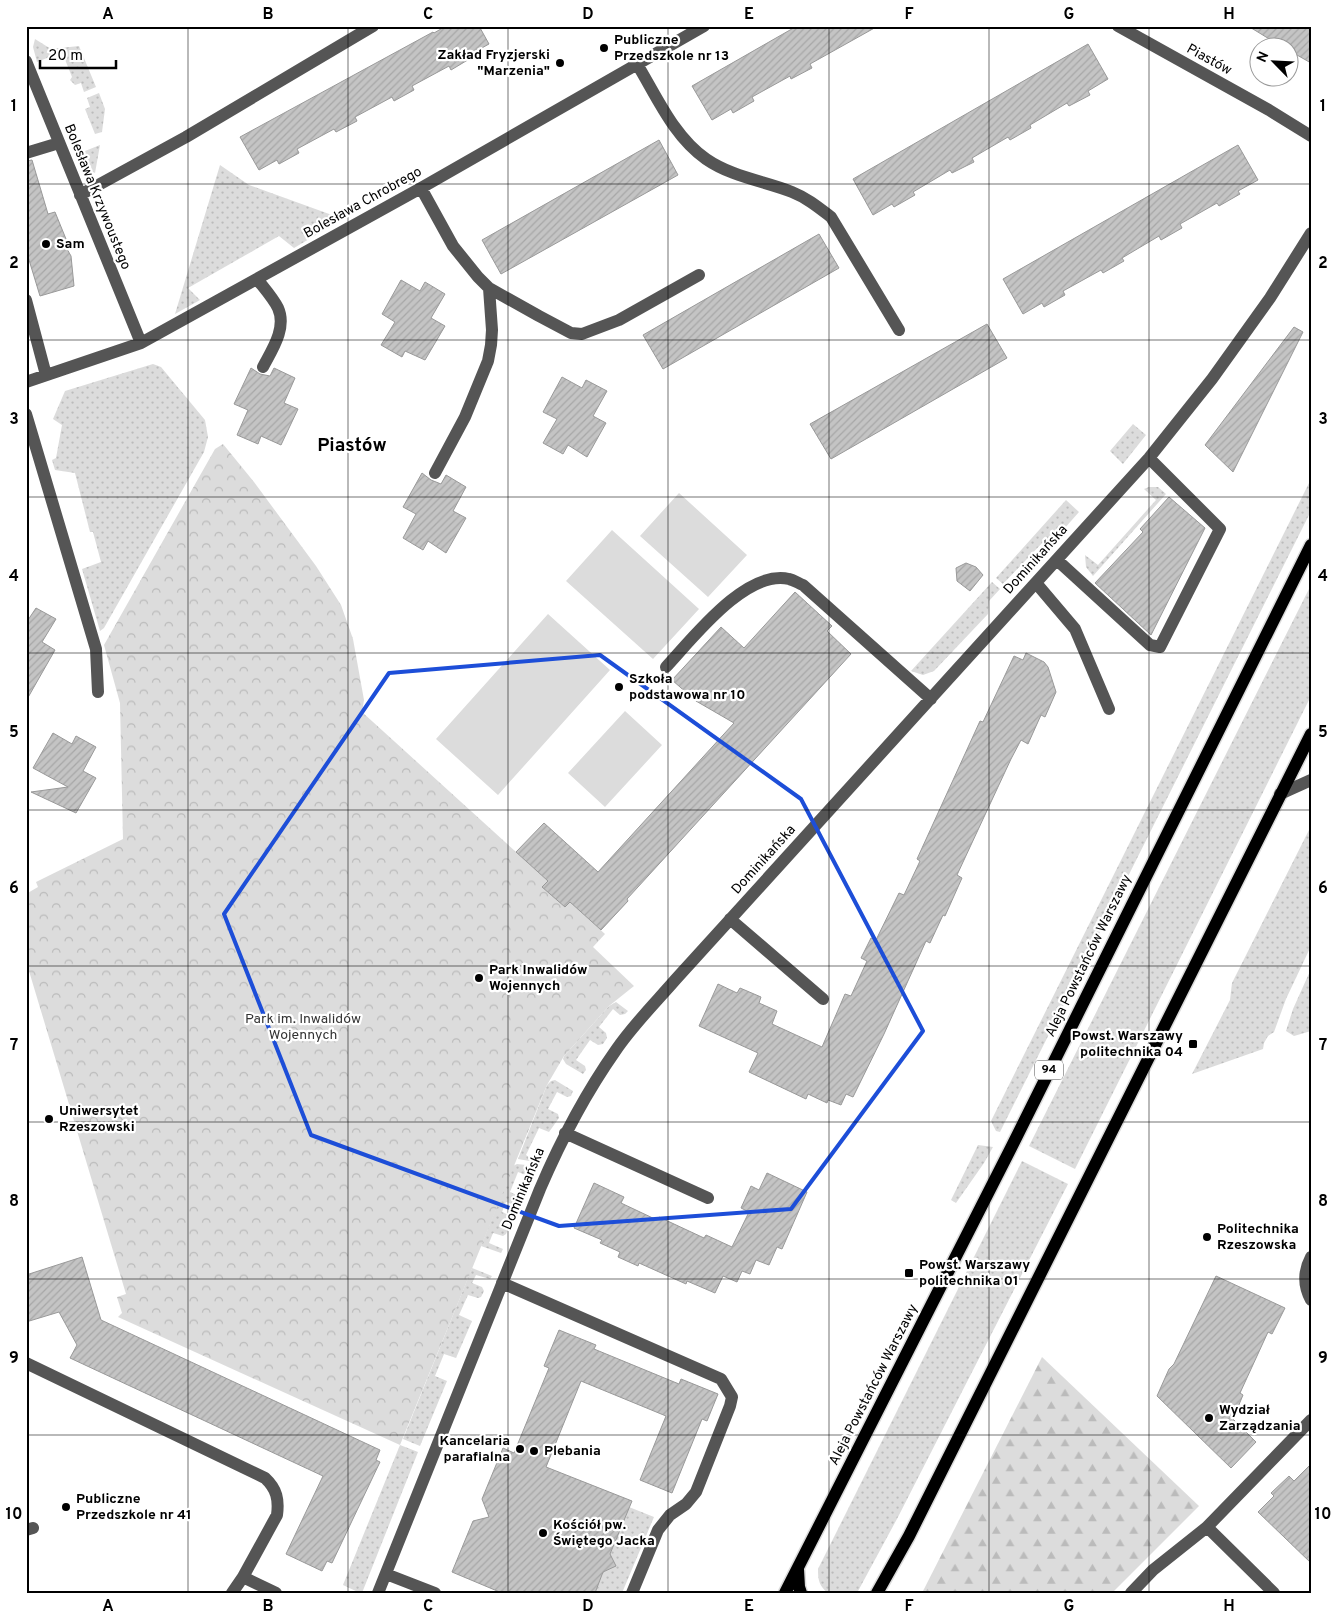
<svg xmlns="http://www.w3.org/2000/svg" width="1337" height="1619" font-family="Overpass,sans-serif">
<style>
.grass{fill:url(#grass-dots)}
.forest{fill:url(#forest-firs)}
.park{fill:url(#park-crowns)}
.pitch{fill:#dcdcdc}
.building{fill:url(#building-hatch);stroke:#999}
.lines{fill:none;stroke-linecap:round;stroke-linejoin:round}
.major-casing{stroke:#dbdbdb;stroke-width:15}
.minor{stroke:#555;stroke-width:12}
.major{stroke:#000;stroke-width:12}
.marked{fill:none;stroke:#1d4ed8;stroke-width:4;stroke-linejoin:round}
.grid{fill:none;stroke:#000;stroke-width:1;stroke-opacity:0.55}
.poi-dot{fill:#000;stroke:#fff;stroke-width:2}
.labels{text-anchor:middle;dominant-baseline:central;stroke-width:4.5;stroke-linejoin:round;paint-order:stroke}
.shield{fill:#fff;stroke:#4c4c4c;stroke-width:1}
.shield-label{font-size:12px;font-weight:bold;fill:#000}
.poi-label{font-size:14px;font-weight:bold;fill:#000;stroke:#fff;text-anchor:start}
.street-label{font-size:14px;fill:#000;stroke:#fff}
.park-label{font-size:14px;fill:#333;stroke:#fff}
.district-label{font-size:19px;font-weight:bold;fill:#000;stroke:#fff}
.neatline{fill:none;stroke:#000;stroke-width:2}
.grid-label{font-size:16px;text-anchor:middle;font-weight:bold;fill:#000}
</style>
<defs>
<pattern id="grass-dots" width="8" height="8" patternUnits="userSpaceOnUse" patternTransform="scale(1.25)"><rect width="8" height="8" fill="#dcdcdc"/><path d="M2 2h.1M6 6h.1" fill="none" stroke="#bbb" stroke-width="1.8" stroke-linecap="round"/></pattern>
<pattern id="forest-firs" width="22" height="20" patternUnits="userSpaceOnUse" patternTransform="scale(1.25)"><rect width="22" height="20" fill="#dcdcdc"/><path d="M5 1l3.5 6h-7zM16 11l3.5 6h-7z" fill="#bbb"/></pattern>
<pattern id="park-crowns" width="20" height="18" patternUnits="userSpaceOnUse" patternTransform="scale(1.25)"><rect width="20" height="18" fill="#dcdcdc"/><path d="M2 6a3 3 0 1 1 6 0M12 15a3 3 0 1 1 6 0" fill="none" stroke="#bbb"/></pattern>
<pattern id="building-hatch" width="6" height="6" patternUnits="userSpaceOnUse" patternTransform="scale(1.25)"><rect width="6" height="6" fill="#c4c4c4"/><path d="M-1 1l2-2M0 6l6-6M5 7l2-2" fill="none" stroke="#a7a7a7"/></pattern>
</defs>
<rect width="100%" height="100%" fill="#fff"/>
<path class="grass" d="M 35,39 L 51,49 L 79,46 L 96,87 L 84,92 L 81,83 L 75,85 L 70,80 L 72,77 L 62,52 L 37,62 L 33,47 Z
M 99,93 L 105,109 L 102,132 L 95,134 L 85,109 L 90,107 L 87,98 Z
M 100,145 L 95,173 L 84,168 L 75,155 Z
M 220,165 L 249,185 L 343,219 L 294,248 L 279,236 L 188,288 L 200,300 L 175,314 Z
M 153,364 L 161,367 L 205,420 L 208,437 L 204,452 L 104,628 L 100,631 L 82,569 L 101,562 L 93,532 L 90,532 L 75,473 L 55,470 L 52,460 L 56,458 L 62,425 L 53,419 L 65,391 Z
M 1133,424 L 1146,435 L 1123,464 L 1110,451 Z
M 1311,479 L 1311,511 L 1000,1132 L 996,1131 L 991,1121 Z
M 1149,487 L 1158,487 L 1166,494 L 1093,576 L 1086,567 L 1085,555 L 1098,565 L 1156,500 L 1144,489 Z
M 1066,500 L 1079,512 L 1056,538 L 1045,540 L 1003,584 L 996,578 Z
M 992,582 L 1000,589 L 989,601 L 988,614 L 934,671 L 923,675 L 911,671 Z
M 1311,585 L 1311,696 L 1075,1169 L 1029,1146 Z
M 1311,826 L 1311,946 L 1286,999 L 1274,1032 L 1268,1036 L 1264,1043 L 1263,1049 L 1192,1074 L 1230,1000 L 1232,983 Z
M 1311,969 L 1311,1031 L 1294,1036 L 1286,1031 L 1293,1009 Z
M 616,1002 L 628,1011 L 625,1014 L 620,1015 L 613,1009 L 599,1027 L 606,1033 L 607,1038 L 603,1044 L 598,1045 L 590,1040 L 576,1060 L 585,1066 L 586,1070 L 583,1074 L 566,1064 L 563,1059 L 564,1056 L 609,1006 Z
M 555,1080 L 573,1091 L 571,1096 L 567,1097 L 557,1092 L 548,1109 L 558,1114 L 559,1118 L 549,1132 L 539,1128 L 526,1155 L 535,1162 L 518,1159 L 547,1085 L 551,1081 Z
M 978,1145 L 993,1147 L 984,1163 L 956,1203 L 951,1200 Z
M 1022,1161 L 1068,1184 L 898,1517 L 857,1593 L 828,1593 C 819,1586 818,1580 818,1569 Z
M 517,1164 L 535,1166 L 531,1175 L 528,1176 L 518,1172 L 510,1192 L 519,1196 L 521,1200 L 519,1204 L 515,1205 L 506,1202 L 502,1212 L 511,1216 L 512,1220 L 506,1234 L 503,1236 L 493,1233 L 489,1243 L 503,1249 L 501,1253 L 481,1246 L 513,1166 Z
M 472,1268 L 492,1276 L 490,1279 L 476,1275 L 472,1283 L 482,1287 L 484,1291 L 481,1297 L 478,1298 L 468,1295 L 459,1315 L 472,1321 L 456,1358 L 444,1354 L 435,1376 L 447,1381 L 420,1446 L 403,1439 Z
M 400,1445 L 418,1452 L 362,1593 L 360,1593 L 343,1585 Z
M 629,1507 L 654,1517 L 622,1593 L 595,1593 L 603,1572 L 611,1568 L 610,1554 Z"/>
<path class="forest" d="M 1042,1357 L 1199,1506 L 1112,1593 L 922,1593 Z"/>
<path class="park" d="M 223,444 L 254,482 L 316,566 L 341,605 L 353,639 L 364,700 L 362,712 L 548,881 L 543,887 L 565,907 L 570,902 L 605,934 L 593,947 L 634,986 L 609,1006 L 564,1056 L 547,1085 L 400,1445 L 118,1317 L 122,1313 L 117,1297 L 126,1294 L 26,961 L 26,894 L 38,887 L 36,882 L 123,839 L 120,703 L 104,645 L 215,449 Z"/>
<path class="pitch" d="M 679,493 L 747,555 L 708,597 L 640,536 Z
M 612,530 L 699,609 L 653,659 L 566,581 Z
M 548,614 L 610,670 L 498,795 L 436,739 Z
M 625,711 L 662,745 L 605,807 L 568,773 Z"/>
<path class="building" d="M 446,26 L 479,26 L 489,44 L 469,55 L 471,58 L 451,70 L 449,66 L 412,86 L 414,90 L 394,101 L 392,97 L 355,117 L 357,121 L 336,132 L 334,129 L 297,149 L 299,153 L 279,164 L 277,160 L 259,170 L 240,137 L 433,32 L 434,33 Z
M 797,26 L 878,26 L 810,64 L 812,68 L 791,79 L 790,76 L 752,97 L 754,101 L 733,113 L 731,109 L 712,120 L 692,86 Z
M 1248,26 L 1311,26 L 1311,63 L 1290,51 L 1290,48 L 1284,48 Z
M 1088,44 L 1108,79 L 1088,91 L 1090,95 L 1069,106 L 1067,103 L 1030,125 L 1031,128 L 1010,140 L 1008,137 L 972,158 L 974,162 L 952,173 L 950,170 L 913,192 L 915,195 L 894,207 L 892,204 L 873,215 L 853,179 Z
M 659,140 L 678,175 L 501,274 L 482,240 Z
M 1238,145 L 1258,180 L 1238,191 L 1240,194 L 1219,206 L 1217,203 L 1180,224 L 1182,228 L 1161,240 L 1159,236 L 1122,258 L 1124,261 L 1103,273 L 1101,270 L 1063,291 L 1065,295 L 1044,307 L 1042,303 L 1023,314 L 1003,279 Z
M 32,160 L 48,214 L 55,212 L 66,239 L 67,249 L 71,256 L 74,286 L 40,296 L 26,250 L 26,161 Z
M 819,234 L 839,268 L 663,369 L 643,335 Z
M 401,280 L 420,291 L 425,282 L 445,294 L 431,318 L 445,326 L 425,360 L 405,351 L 402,357 L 381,345 L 395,322 L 382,314 Z
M 987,324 L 1007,358 L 831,459 L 810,424 Z
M 1294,327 L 1303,332 L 1233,472 L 1205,445 Z
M 251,368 L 260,374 L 270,376 L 274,368 L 295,378 L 284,403 L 298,409 L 281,445 L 261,436 L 258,444 L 237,435 L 248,410 L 234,404 Z
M 562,377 L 582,388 L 586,380 L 607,391 L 593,416 L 606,423 L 587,457 L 568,445 L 563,454 L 543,443 L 557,419 L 543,412 Z
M 422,473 L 431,480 L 441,484 L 446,475 L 466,487 L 453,511 L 466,518 L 446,553 L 428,541 L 423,550 L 403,538 L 416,514 L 403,507 Z
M 1169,497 L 1205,528 L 1151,635 L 1095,583 L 1143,532 L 1140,529 Z
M 966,563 L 976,567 L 983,575 L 970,591 L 957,581 L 956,568 Z
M 795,592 L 832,626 L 827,631 L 851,654 L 627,899 L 628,901 L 601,930 L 570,902 L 565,907 L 542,887 L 548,881 L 516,852 L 544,823 L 598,872 L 734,723 L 696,701 L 672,680 L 721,627 L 744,648 Z
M 36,608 L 56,619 L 42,642 L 55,650 L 26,701 L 26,623 Z
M 1026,653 L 1044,662 L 1048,667 L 1056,692 L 1045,717 L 1041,715 L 1028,744 L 1021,740 L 1011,759 L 957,875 L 962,878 L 945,916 L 943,915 L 930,943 L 926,941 L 884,1034 L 853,1097 L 846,1094 L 841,1105 L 828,1100 L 827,1103 L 808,1094 L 806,1099 L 749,1072 L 758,1053 L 699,1026 L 718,984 L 737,993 L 740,988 L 761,997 L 759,1003 L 777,1011 L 772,1024 L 822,1047 L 845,994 L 851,996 L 867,961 L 861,958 L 871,938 L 876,940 L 899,893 L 904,895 L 920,861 L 917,859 L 980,721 L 983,722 L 1014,656 L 1023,660 Z
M 53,733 L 72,744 L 76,736 L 96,747 L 83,771 L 96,778 L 76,813 L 31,792 L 68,787 L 33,768 Z
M 767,1173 L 807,1192 L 782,1249 L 777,1247 L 769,1265 L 756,1260 L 750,1274 L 742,1271 L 737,1282 L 723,1276 L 715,1293 L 687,1281 L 686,1284 L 639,1263 L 638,1266 L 618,1257 L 620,1252 L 600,1243 L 602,1240 L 574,1228 L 594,1183 L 624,1197 L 621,1203 L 657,1220 L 659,1217 L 704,1238 L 706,1235 L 732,1247 L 749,1212 L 741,1208 L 751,1186 L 759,1190 Z
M 82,1257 L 101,1320 L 380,1450 L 376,1460 L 380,1462 L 332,1563 L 327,1561 L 322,1571 L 286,1554 L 323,1476 L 70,1358 L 77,1345 L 59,1312 L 26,1322 L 26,1275 Z
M 1216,1276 L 1285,1308 L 1272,1334 L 1268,1332 L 1240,1393 L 1243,1395 L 1233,1419 L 1256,1442 L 1231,1468 L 1157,1396 L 1169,1369 L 1174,1364 Z
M 559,1330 L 596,1345 L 594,1349 L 679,1384 L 681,1379 L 718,1394 L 707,1421 L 702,1419 L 672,1493 L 640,1480 L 666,1416 L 581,1381 L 546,1467 L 632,1501 L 610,1554 L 616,1566 L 603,1572 L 595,1593 L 502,1593 L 452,1572 L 473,1521 L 489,1517 L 482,1499 L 503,1448 L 514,1453 L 549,1368 L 544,1366 Z
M 1311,1464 L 1311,1563 L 1258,1512 L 1274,1496 L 1271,1493 L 1289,1476 L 1294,1481 Z"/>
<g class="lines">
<g class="major-casing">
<path id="major" d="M 798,1569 L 799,1587 L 801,1593
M 785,1593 L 1012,1146 L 1311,545
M 877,1593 L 909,1536 L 1311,734"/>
</g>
<path class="minor" d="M 1118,26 L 1269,110 L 1311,136
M 26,61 L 141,343
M 637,64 C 657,97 674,137 706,159 C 732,177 764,181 792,192 C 807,198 818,207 831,217 L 899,330
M 26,153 L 59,143
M 421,188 L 453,246 L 478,277 L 489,288 L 539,316 L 571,333 L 582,334 L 619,320 L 699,275
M 80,195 L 186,137 L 373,26
M 257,279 C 264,288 273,298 278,308 C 287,328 272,350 263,367
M 26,300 L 46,375
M 26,382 L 141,343 L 421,188 L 704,26
M 26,414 L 96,649 L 98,692
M 435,473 L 465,417 L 488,361 L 491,345 L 492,330 L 489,288
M 1057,560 L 1150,645 L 1160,647 L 1220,529 L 1149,458
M 1036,583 L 1075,629 L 1109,709
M 666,667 C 693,638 746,569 789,579 C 794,580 798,583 803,585 L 931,699
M 1280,794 L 1311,780
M 730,919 L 823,999
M 565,1133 L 708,1198
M 1311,1257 C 1303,1272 1303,1285 1311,1300
M 502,1283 L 721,1379 L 732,1397 L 730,1406 L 696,1492 L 686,1504 L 670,1515 L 658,1530 L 632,1593
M 26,1363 L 265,1478 C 277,1489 279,1500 277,1515 L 243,1577 L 232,1593
M 1207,1527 L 1274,1593
M 26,1530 L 33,1528
M 386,1574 L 435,1593
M 243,1577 L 276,1593
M 378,1593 L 540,1189 C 561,1140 585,1094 616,1050 C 633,1025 656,1002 676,979 L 1149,458 L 1212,379 L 1270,298 L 1311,233
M 1131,1593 L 1153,1570 L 1207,1527 L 1311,1420"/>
<use href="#major" class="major"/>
</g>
<path class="marked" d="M 600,655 L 801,799 L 923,1031 L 791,1209 L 559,1226 L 311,1135 L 224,914 L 389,673 Z"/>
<path class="grid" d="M 188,26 L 188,1593M 348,26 L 348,1593M 508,26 L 508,1593M 668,26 L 668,1593M 829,26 L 829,1593M 989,26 L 989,1593M 1149,26 L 1149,1593M 26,184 L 1311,184M 26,340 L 1311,340M 26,497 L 1311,497M 26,653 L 1311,653M 26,810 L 1311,810M 26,966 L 1311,966M 26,1122 L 1311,1122M 26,1279 L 1311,1279M 26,1435 L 1311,1435"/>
<g class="poi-dot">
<circle cx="604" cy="48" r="5"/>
<circle cx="560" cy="63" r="5"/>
<circle cx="46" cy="244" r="5"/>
<circle cx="619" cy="687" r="5"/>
<circle cx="479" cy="978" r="5"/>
<rect x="1188" y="1039" width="10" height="10" rx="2.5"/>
<circle cx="49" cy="1119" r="5"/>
<circle cx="1207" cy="1237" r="5"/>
<rect x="904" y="1268" width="10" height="10" rx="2.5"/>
<circle cx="1209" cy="1418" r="5"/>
<circle cx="520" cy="1449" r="5"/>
<circle cx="534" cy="1451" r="5"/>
<circle cx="66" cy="1507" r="5"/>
<circle cx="543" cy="1533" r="5"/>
</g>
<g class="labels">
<rect class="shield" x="1035" y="1060.5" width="28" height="19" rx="4"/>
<g class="shield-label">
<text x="1049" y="1070">94</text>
</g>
<g class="poi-label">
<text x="614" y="40">Publiczne<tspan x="614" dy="16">Przedszkole nr 13</tspan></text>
<text x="550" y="55" text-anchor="end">Zakład Fryzjerski<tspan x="550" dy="16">"Marzenia"</tspan></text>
<text x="56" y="244">Sam</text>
<text x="629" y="679">Szkoła<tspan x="629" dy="16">podstawowa nr 10</tspan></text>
<text x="489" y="970">Park Inwalidów<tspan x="489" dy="16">Wojennych</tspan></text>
<text x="1183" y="1036" text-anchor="end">Powst. Warszawy<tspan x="1183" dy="16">politechnika 04</tspan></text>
<text x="59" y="1111">Uniwersytet<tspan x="59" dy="16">Rzeszowski</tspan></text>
<text x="1217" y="1229">Politechnika<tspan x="1217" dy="16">Rzeszowska</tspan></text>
<text x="919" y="1265">Powst. Warszawy<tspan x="919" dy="16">politechnika 01</tspan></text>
<text x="1219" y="1410">Wydział<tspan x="1219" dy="16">Zarządzania</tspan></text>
<text x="510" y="1441" text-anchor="end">Kancelaria<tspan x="510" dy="16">parafialna</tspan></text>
<text x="544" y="1451">Plebania</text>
<text x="76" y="1499">Publiczne<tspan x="76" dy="16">Przedszkole nr 41</tspan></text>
<text x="553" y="1525">Kościół pw.<tspan x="553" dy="16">Świętego Jacka</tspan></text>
</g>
<g class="street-label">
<text transform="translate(1209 60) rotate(29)">Piastów</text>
<text transform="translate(97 197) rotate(68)">Bolesława Krzywoustego</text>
<text transform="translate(363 203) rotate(-29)">Bolesława Chrobrego</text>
<text transform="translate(1036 560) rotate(-48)">Dominikańska</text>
<text transform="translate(764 860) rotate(-48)">Dominikańska</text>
<text transform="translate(1089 956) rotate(-64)">Aleja Powstańców Warszawy</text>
<text transform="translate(524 1189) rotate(-67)">Dominikańska</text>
<text transform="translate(874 1385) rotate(-63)">Aleja Powstańców Warszawy</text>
</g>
<g class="park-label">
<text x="303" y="1019">Park im. Inwalidów<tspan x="303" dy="16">Wojennych</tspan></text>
</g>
<g class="district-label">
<text x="352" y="446">Piastów</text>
</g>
</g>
<rect width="1337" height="1619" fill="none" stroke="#ffffff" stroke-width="55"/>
<g transform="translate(1274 62) rotate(294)"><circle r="24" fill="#ffffff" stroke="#999999"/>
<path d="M0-4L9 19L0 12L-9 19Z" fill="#000000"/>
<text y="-8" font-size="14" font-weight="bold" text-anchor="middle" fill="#000000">N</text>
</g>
<path d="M40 60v8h76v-8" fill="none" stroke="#000000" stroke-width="2.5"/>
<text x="48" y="60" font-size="15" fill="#000000" stroke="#ffffff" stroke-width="4" paint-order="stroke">20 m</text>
<rect x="28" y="28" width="1282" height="1564" class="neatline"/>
<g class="grid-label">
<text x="108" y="19">A</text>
<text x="268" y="19">B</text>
<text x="428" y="19">C</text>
<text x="588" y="19">D</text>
<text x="749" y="19">E</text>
<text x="909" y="19">F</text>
<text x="1069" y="19">G</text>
<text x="1229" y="19">H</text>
<text x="14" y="111">1</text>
<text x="1323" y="111">1</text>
<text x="14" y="268">2</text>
<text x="1323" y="268">2</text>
<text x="14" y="424">3</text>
<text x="1323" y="424">3</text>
<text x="14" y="581">4</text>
<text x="1323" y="581">4</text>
<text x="14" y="737">5</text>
<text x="1323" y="737">5</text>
<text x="14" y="893">6</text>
<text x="1323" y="893">6</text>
<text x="14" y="1050">7</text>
<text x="1323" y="1050">7</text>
<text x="14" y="1206">8</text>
<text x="1323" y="1206">8</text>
<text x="14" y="1363">9</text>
<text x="1323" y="1363">9</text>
<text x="14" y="1519">10</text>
<text x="1323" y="1519">10</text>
<text x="108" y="1611">A</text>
<text x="268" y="1611">B</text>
<text x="428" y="1611">C</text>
<text x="588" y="1611">D</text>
<text x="749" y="1611">E</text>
<text x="909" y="1611">F</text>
<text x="1069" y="1611">G</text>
<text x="1229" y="1611">H</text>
</g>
</svg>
